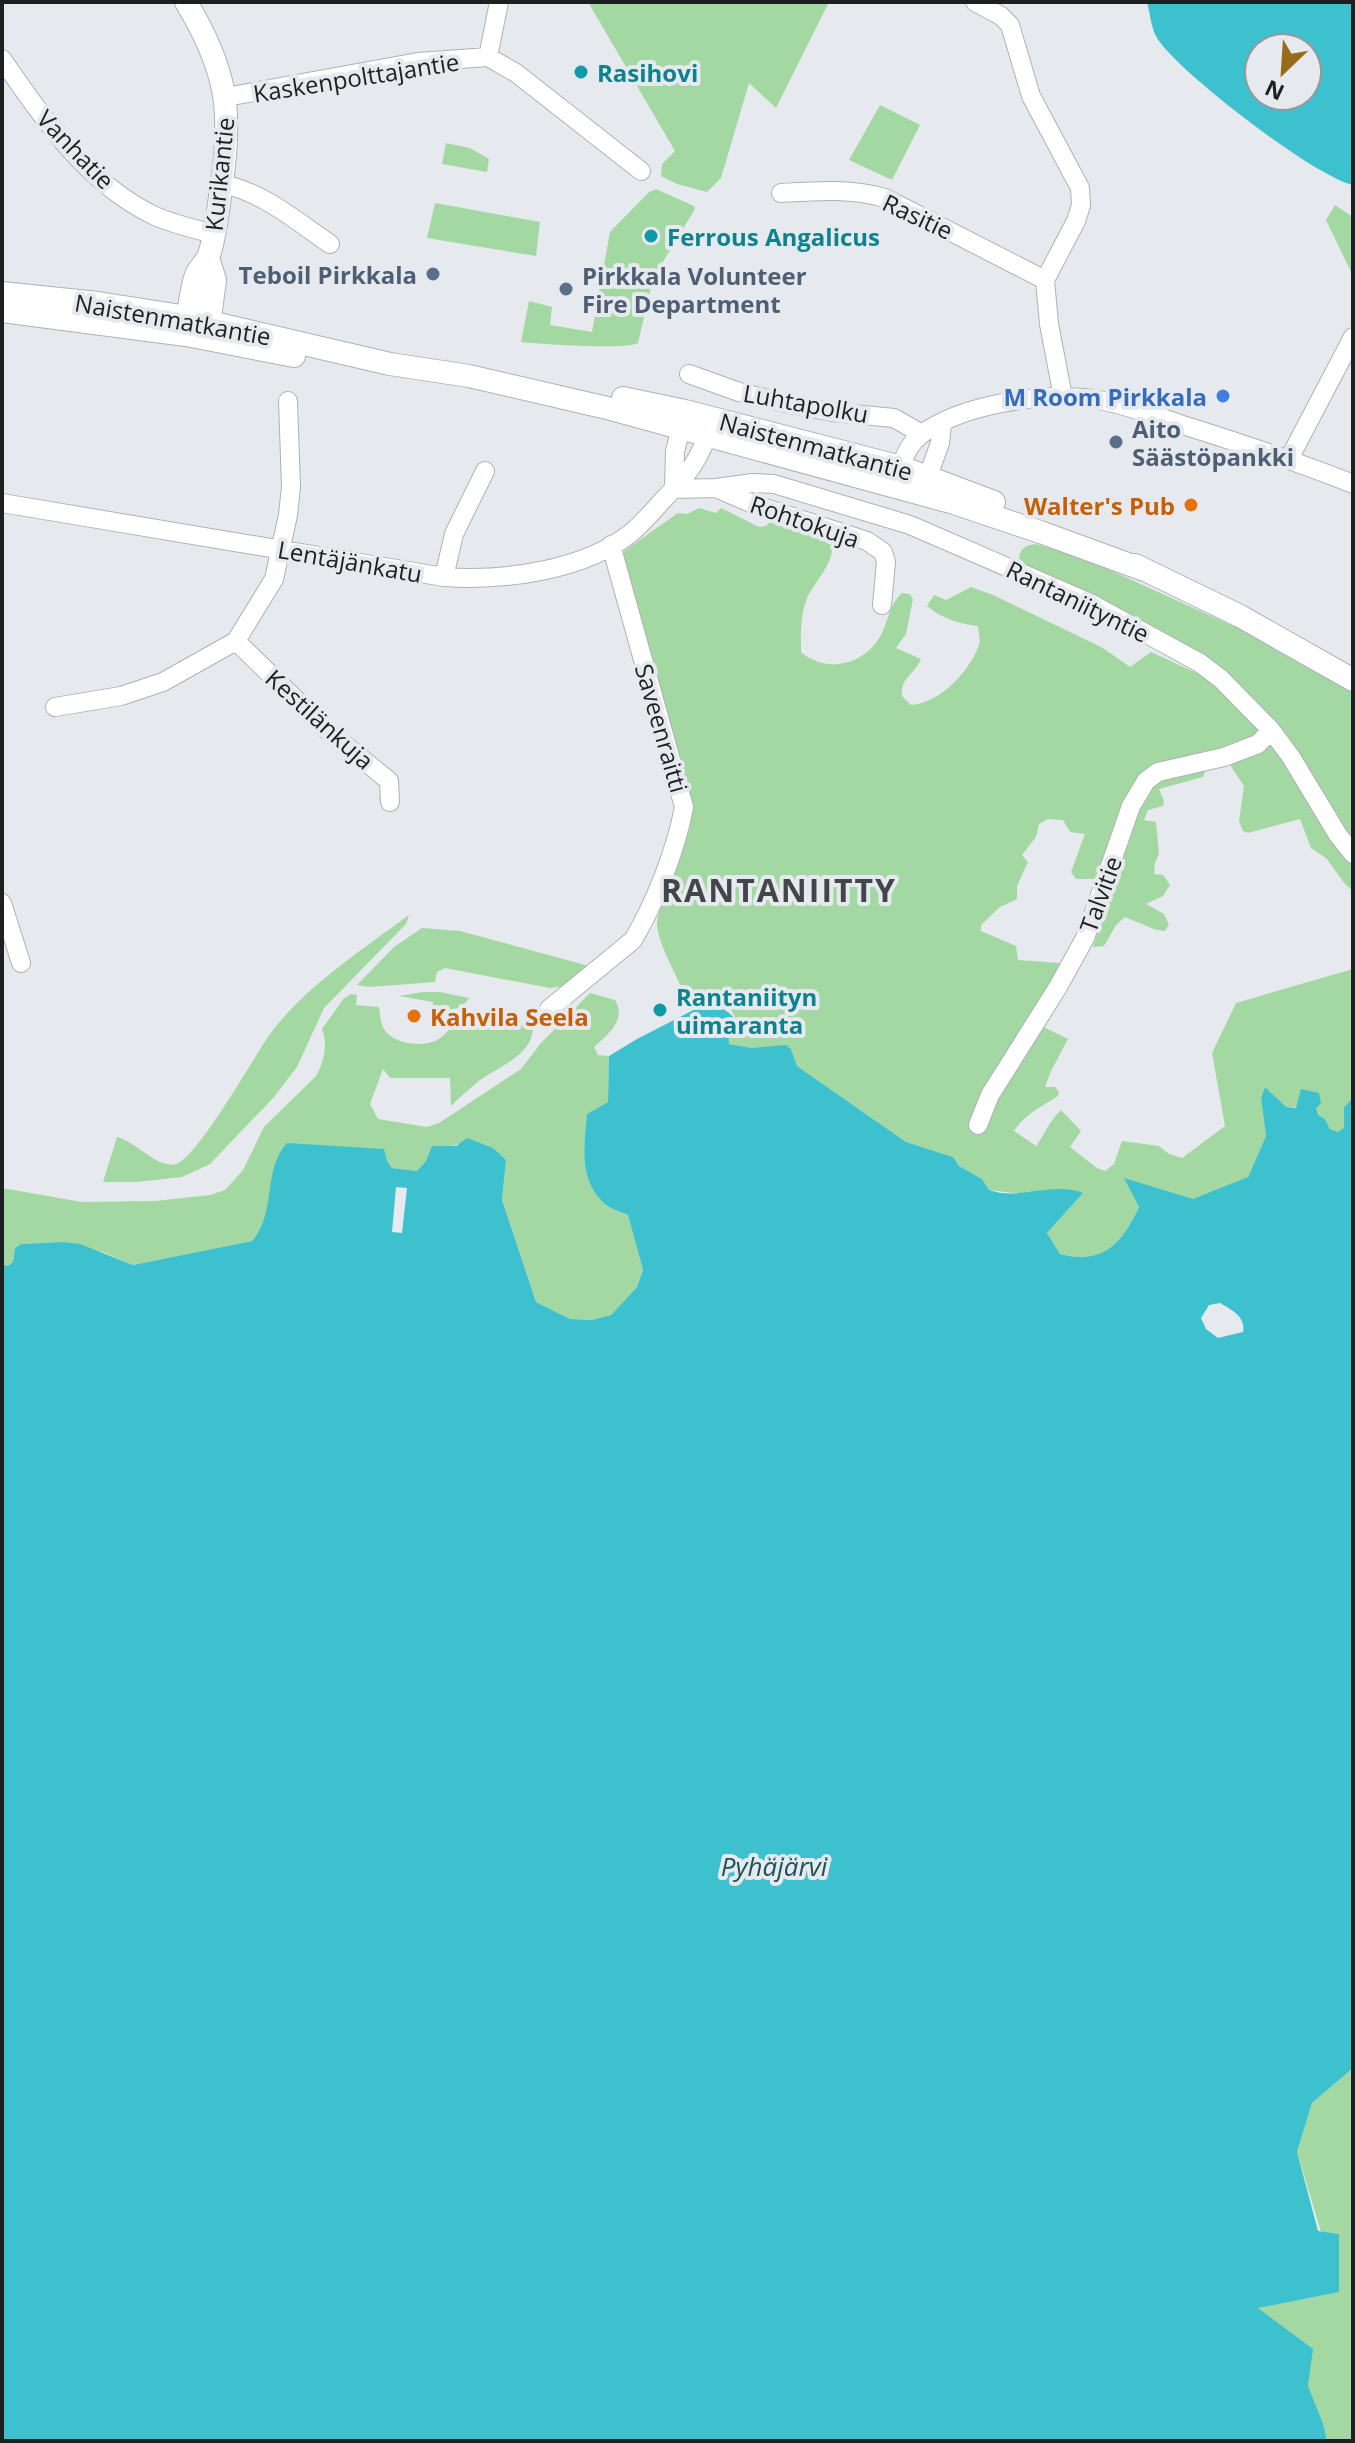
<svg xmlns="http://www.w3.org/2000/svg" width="1355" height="2443" font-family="'Open Sans',sans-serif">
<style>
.green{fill:#a4d8a2}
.water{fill:#3ec1ce;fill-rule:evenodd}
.pier{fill:#e6eaee}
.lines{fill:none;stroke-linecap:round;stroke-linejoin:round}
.minor-casing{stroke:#aeb1b5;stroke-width:20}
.major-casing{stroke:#aeb1b5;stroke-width:24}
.minor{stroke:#fff;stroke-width:18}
.major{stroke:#fff;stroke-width:22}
.culture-dot{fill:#0f9aa8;stroke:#e6eaee;stroke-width:3}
.service-dot{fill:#5c6f8a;stroke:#e6eaee;stroke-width:3}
.shop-dot{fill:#3f7fe0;stroke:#e6eaee;stroke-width:3}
.food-dot{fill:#e8710a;stroke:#e6eaee;stroke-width:3}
.labels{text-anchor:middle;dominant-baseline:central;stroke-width:8;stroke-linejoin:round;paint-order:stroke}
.culture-label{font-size:24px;font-weight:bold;fill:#0d838f;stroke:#e6eaee;text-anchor:start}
.street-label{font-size:24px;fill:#1e1f21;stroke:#e6eaee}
.service-label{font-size:24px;font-weight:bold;fill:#4e5e75;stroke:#e6eaee;text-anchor:start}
.shop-label{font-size:24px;font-weight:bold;fill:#366cbe;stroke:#e6eaee;text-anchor:end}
.food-label{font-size:24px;font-weight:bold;fill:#c56008;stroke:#e6eaee;text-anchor:end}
.water-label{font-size:26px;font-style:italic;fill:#1c5258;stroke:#e6eaee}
.district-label{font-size:32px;font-weight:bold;letter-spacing:2px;fill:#434649;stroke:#e6eaee}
</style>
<rect width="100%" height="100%" fill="#e6eaee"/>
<path class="green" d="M 588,2 L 829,2 L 776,108 L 749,83 L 721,178 L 707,192 L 677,184 L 661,176 L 662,164 L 675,151 Z
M 880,105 L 920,125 L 892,180 L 849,160 Z
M 446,143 L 470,148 L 489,159 L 487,172 L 442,164 Z
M 656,189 L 694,206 L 695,209 L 653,278 L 638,343 C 627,350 539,344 521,342 L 529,301 L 552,307 L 550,325 L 592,332 L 610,232 L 649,192 Z
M 435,203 L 540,222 L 536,256 L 427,238 Z
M 1335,205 L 1353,217 L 1353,276 L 1326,220 Z
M 699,508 L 716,513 L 721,508 L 759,527 L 766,526 L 770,521 L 828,537 C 843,557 812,582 806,601 C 800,618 801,634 801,652 C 827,675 867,664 882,633 C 888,620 891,602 902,593 L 910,594 L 913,599 L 906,634 L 896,648 L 921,659 C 915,674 900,678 902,696 L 911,705 C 940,703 969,672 979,645 C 981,639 978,632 978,626 C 959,624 941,618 927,606 L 934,595 L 946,600 L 971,587 L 993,595 L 1103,648 L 1130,667 L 1151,652 L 1210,679 L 1234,701 L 1288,764 L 1353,863 L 1353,891 L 1345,884 L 1326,858 L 1311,848 L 1300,819 L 1248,833 L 1243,831 L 1239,821 L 1244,786 L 1230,765 L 1206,769 L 1203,777 L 1159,789 L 1164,801 L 1163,806 L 1148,810 L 1144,820 L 1156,822 L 1159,854 L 1155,863 L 1154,874 L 1163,875 L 1170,885 L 1163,896 L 1146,904 L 1164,914 L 1169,925 L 1165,931 L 1156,930 L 1125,917 L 1116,925 L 1104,946 L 1093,947 L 1100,924 L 1100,879 L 1076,879 L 1071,872 L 1085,834 L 1070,832 L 1063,820 L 1048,819 L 1039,824 L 1036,837 L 1022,855 L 1028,862 L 1017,886 L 1017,899 L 1000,907 L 981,925 L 981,931 L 1016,946 L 1018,960 L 1060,963 L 1067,969 L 1035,1023 L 1068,1039 L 1051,1071 L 1045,1087 L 1055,1087 L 1059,1092 L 1058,1096 C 1041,1107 1025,1114 1014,1131 L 1036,1146 C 1045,1134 1050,1120 1061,1110 L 1081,1131 L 1070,1147 L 1097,1168 L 1105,1171 L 1114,1164 L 1122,1141 L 1159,1146 L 1169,1154 L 1182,1158 L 1225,1126 L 1212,1053 L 1236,1003 L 1353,969 L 1353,1098 L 1344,1107 L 1345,1128 L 1338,1132 L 1330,1129 L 1325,1119 L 1318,1116 L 1316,1108 L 1285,1107 L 1265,1087 L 1261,1098 L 1266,1136 L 1248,1177 L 1193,1200 L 1125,1179 L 1139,1207 C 1122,1244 1102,1265 1060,1254 L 1047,1233 L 1083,1193 L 1013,1193 L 989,1190 L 982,1179 L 959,1166 L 953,1157 L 906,1142 L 797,1066 L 791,1049 L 752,1048 L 729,1044 L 727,1039 L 729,1027 L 739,1025 L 727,1002 L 684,993 C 676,974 658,944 657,924 C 657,912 664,903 664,892 L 690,828 L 690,794 L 624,563 L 624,551 L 678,513 L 687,514 Z
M 1036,544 L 1090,561 L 1244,631 L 1353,691 L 1353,843 L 1231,679 L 1186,645 L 1024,564 L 1019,559 C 1020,548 1026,545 1036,544 Z
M 409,915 L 406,924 L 324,1008 L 297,1067 L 274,1097 L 210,1164 L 182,1177 L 137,1182 L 103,1182 L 117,1137 C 137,1142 157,1169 176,1164 C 193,1160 235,1089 246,1072 C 255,1058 263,1043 273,1030 C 308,985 363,949 409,915 Z
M 422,928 L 460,931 L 589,966 L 567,986 L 550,988 L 445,968 L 437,972 L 435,982 L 369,987 L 357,985 L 394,947 Z
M 423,992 L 440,992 L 469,998 C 460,1013 447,1010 433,1005 L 433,1002 L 399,996 Z
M 590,993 L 615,1000 C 627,1019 608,1035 594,1047 L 598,1055 L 609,1056 L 608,1102 L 587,1114 C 584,1146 578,1180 605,1204 C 611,1209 621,1212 628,1215 L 643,1270 L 637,1287 L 611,1315 L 592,1320 L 570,1319 L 536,1302 L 502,1200 L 506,1160 L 464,1142 L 447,1148 L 433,1147 L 426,1161 L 417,1171 L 392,1168 L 387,1161 L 269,1204 L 265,1223 L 252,1241 L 133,1265 L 105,1253 L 63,1242 L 21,1244 L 15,1248 L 13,1262 L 8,1266 L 4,1265 L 2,1188 L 82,1202 L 155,1201 L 210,1195 L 225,1190 L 243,1170 L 264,1127 L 316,1076 C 324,1062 328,1045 322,1029 L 344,998 L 351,994 L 357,995 L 356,1005 L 379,1007 C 380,1012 380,1020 382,1025 C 389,1044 421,1048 437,1040 C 451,1033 453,1016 471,1015 C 487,1013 517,1024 533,1028 C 532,1056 499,1066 480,1080 C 470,1088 460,1097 451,1106 L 450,1078 L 390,1078 L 383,1069 L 370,1104 L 378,1119 L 427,1127 L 439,1123 L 521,1069 L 540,1044 Z
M 1353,2068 L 1353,2441 L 1327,2441 L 1323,2423 L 1308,2386 L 1312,2349 L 1257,2308 L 1339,2292 L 1297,2152 L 1312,2103 Z"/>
<path class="water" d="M 1147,2 L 1353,2 L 1353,185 C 1315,177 1178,72 1157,38 C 1151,28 1150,13 1147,2 ZM 1259,48 L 1307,48 L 1307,96 L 1259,96 Z
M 709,1002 C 722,1007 732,1013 739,1025 L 733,1025 L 728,1030 L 729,1044 L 752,1048 L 786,1045 L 791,1049 L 797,1066 L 906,1142 L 953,1157 L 959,1166 L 982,1179 L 989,1190 C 1019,1201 1053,1181 1083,1193 L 1047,1233 L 1060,1254 C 1102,1265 1122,1244 1139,1207 L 1124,1178 L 1193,1199 L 1248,1177 L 1266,1136 L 1261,1098 L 1265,1087 L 1286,1107 L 1296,1108 L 1301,1089 L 1319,1093 L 1321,1103 L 1316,1108 L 1318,1115 L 1325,1119 L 1330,1129 L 1338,1132 L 1344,1128 L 1344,1107 L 1353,1098 L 1353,2068 L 1312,2103 L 1297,2152 L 1318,2231 L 1339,2234 L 1339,2292 L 1258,2308 L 1313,2349 L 1308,2386 L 1323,2423 L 1327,2441 L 2,2441 L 2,1260 L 4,1265 L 8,1266 L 13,1262 L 15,1248 L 21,1244 L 63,1242 L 80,1244 L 133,1265 L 252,1241 C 277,1213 262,1170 287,1143 L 384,1149 L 387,1161 L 392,1168 L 417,1171 L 426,1161 L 432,1146 L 456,1146 L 467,1138 L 493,1148 L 506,1160 L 502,1200 L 536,1302 L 570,1319 L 592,1320 L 611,1315 L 637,1287 L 643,1270 L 628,1215 C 621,1212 611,1209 605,1204 C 578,1180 584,1146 587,1114 L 608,1102 L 609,1056 L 637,1039 ZM 1220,1303 C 1232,1310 1246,1317 1243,1332 L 1218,1338 L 1206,1329 L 1201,1318 L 1209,1305 Z"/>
<path class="pier" d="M 396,1187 L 407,1188 L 402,1233 L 392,1232 Z"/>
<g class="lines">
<g class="minor-casing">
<path id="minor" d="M 975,2 L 1001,16 L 1010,25 L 1031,96 L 1080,188 L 1081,205 L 1076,221 L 1045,280 L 1049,324 L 1063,397
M 488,57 L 499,2
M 2,59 C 43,118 87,184 155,216 C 173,224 194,229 214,234
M 226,97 L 418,62 L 488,57 L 516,73 L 641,171
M 222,184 C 263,192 296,221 330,244
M 781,193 C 815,191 851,188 885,198 L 1045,280
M 689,374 L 739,392 L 785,403 L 832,412 L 894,418 L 922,434
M 1289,459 L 1353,337
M 896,480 C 902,463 907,444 923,433 C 965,404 1042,392 1093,399 C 1124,404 1156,416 1186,426 C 1243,444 1298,462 1353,484
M 716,488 L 753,483 L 774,484 L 910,525 L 1090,603 L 1200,663 L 1221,679 L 1271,730 L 1291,757 L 1338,835 L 1353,854
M 674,489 L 716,488 L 753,504 L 867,541 L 883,552 L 886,562 L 882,605
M 674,489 L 675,451 L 684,417
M 923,490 L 940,443 L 942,424
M 2,503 L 444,577 C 503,581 585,571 632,532 C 643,523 653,511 662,501 C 688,474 700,461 711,424
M 444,577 L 454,534 L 485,471
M 236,641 L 327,730 L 389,781 L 390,802
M 55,707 L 121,696 L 163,682 L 236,641 L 274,579 L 288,515 L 291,487 L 288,401
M 2,903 L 21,963
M 549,1009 L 633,940 C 655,903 676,850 684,807 L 611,545
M 978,1125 L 990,1095 L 1058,987 L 1085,938 L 1131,806 L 1146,781 L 1158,772 L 1224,757 L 1258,744 L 1271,730"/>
</g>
<g class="major-casing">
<path id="major" d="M 2,293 L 98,303 L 188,317 L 390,364 L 469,376 L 607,408 L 954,503 L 1043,533 L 1147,571
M 2,311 L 186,335 L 294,356
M 186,329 C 189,312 190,292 196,275 C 199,268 206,262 209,255 C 216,234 218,210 221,189 C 233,111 227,70 186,2
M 208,333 L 215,280 L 208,258
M 623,398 L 685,411 L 901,467 L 994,502
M 1135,565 L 1240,616 L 1353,680"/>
</g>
<use href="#minor" class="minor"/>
<use href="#major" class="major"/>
</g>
<g class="culture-dot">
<circle cx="581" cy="72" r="8"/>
<circle cx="651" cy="236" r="8"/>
<circle cx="660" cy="1010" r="8"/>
</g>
<g class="service-dot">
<circle cx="433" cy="274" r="8"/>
<circle cx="566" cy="289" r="8"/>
<circle cx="1116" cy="442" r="8"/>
</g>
<circle class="shop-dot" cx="1223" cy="396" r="8"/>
<g class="food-dot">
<circle cx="1191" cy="505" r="8"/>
<circle cx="414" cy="1016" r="8"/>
</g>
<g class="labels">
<g class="culture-label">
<text x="597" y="72">Rasihovi</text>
<text x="667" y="236">Ferrous Angalicus</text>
<text x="676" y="996">Rantaniityn<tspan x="676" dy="28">uimaranta</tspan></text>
</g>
<g class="street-label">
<text transform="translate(356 77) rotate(-9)">Kaskenpolttajantie</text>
<text transform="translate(76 149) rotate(46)">Vanhatie</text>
<text transform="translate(219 174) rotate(-84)">Kurikantie</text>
<text transform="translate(918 216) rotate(25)">Rasitie</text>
<text transform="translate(173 319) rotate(10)">Naistenmatkantie</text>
<text transform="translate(806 403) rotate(10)">Luhtapolku</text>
<text transform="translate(816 446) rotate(15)">Naistenmatkantie</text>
<text transform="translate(805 521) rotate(19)">Rohtokuja</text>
<text transform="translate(350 561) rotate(10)">Lentäjänkatu</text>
<text transform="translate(1078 601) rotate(26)">Rantaniityntie</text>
<text transform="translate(320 719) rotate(42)">Kestilänkuja</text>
<text transform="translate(662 728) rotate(74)">Saveenraitti</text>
<text transform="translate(1100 894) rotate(-70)">Talvitie</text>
</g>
<g class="service-label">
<text x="417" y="274" text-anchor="end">Teboil Pirkkala</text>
<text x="582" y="275">Pirkkala Volunteer<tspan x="582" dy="28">Fire Department</tspan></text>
<text x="1132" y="428">Aito<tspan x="1132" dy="28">Säästöpankki</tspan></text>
</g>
<g class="shop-label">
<text x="1207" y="396">M Room Pirkkala</text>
</g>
<g class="food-label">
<text x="1175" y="505">Walter's Pub</text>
<text x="430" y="1016" text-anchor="start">Kahvila Seela</text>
</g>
<g class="water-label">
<text x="774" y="1866">Pyhäjärvi</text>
</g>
<g class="district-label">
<text x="779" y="889">RANTANIITTY</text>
</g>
</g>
<rect width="1355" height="2443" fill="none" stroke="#1e1f21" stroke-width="8"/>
<g transform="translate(1283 72) rotate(205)"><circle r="38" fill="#e6eaee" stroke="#96999c" stroke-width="2"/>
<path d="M0-6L14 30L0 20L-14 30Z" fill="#976c19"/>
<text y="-12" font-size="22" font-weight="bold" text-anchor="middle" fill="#1e1f21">N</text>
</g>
</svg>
